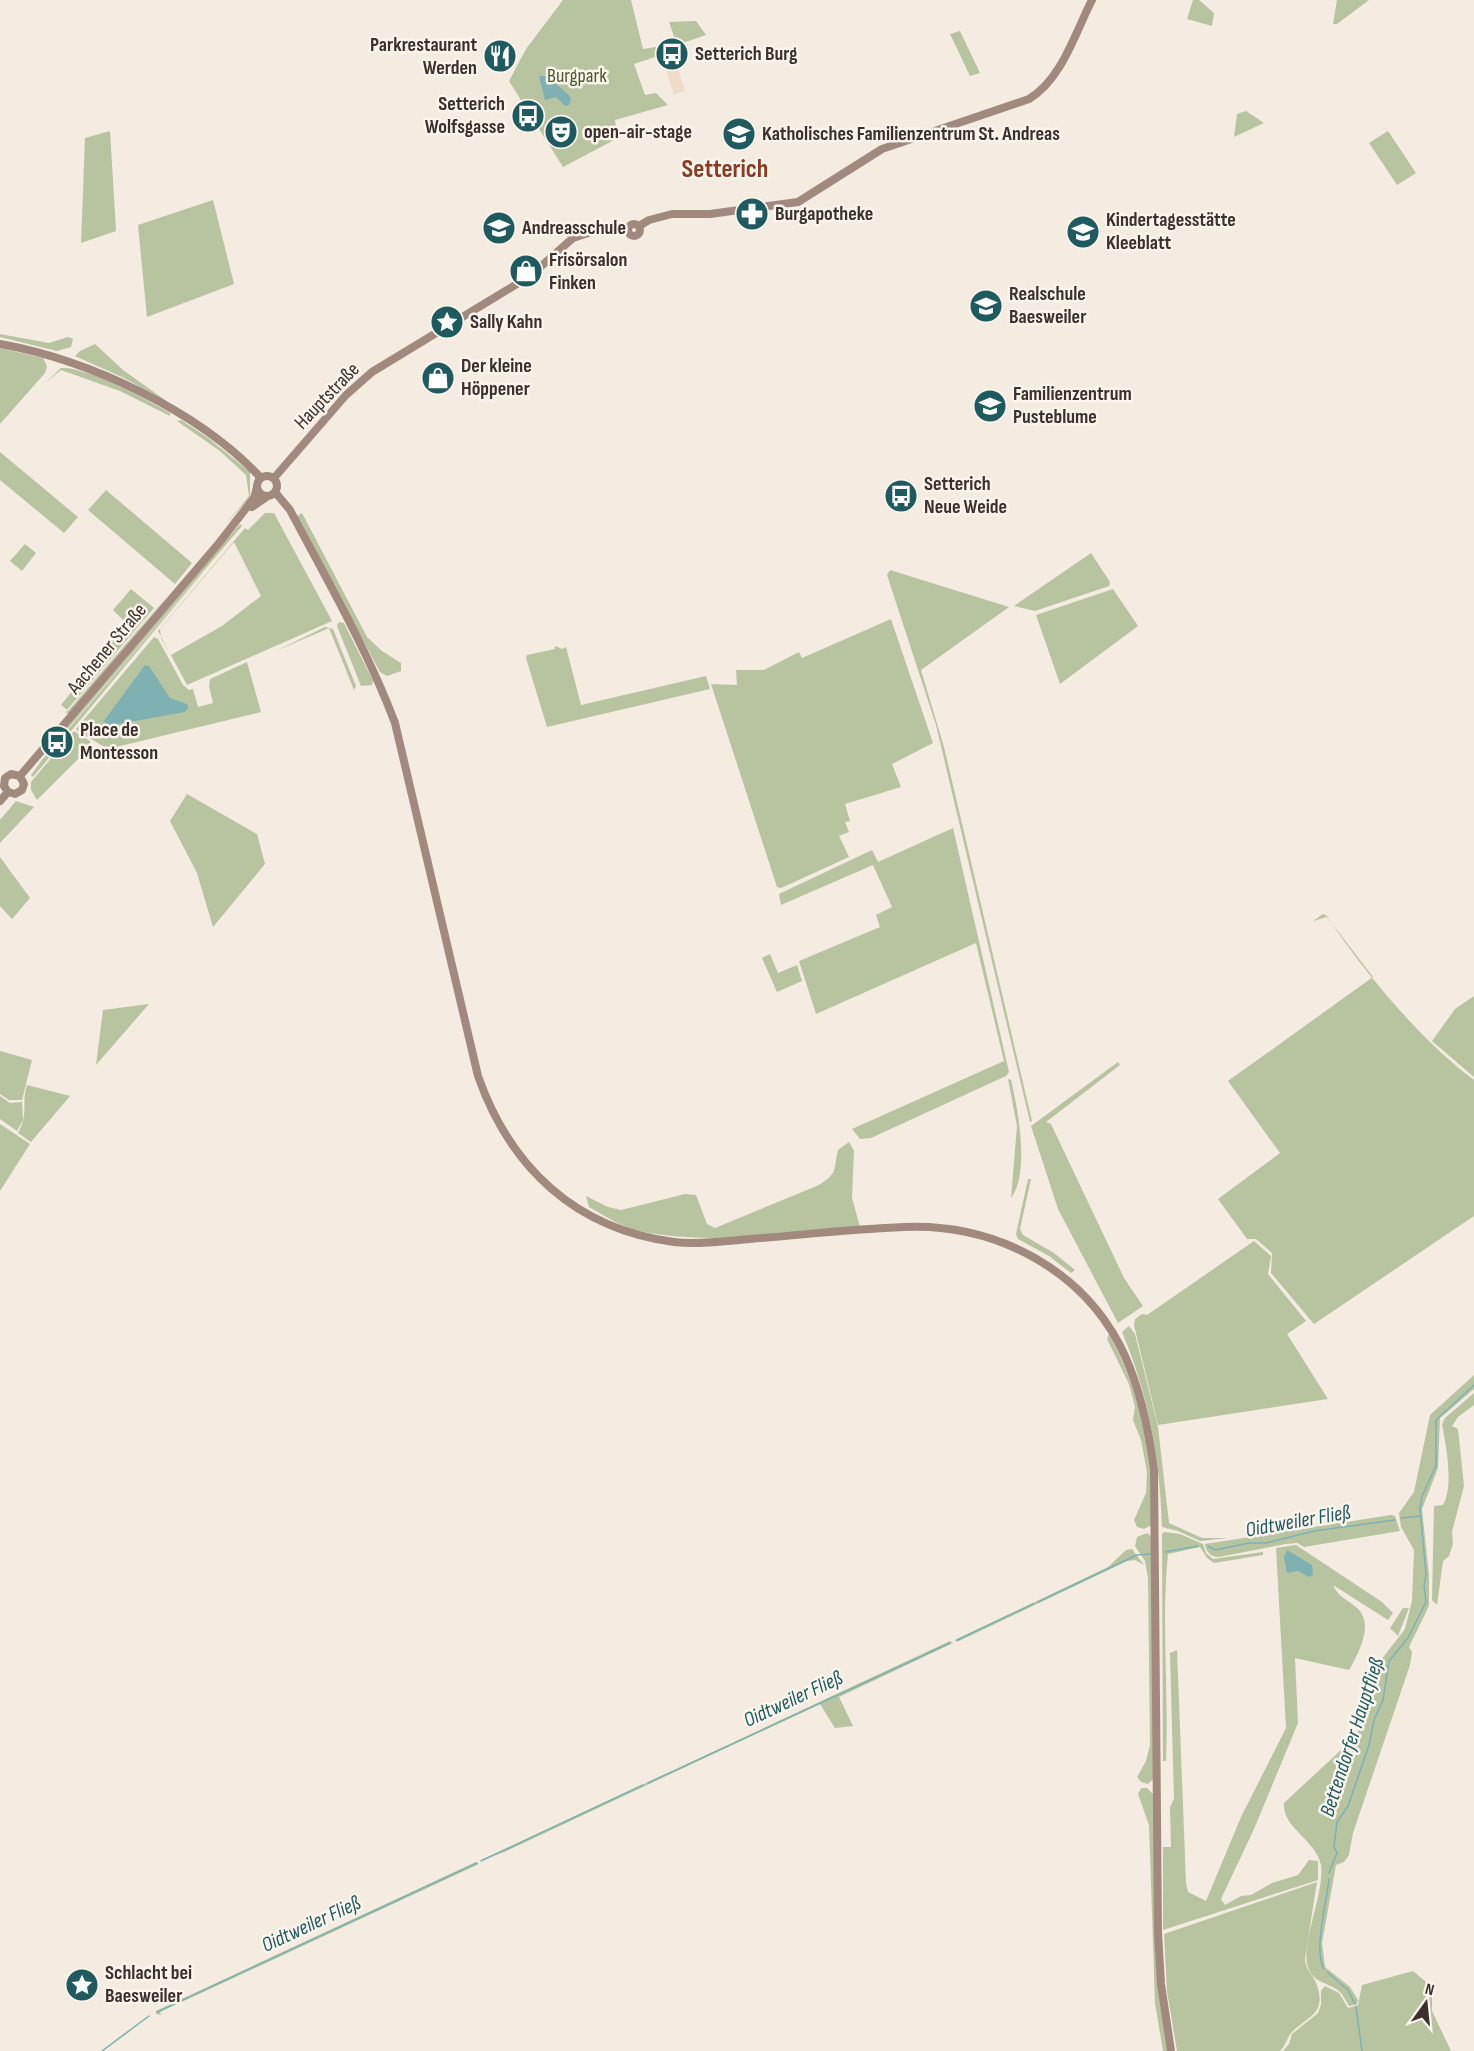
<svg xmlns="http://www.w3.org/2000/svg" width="1474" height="2051" font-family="'Sofia Sans Condensed',sans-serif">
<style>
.green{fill:#b8c4a0;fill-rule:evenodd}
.plaza{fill:#ecdcc8}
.water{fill:#7fb0b2}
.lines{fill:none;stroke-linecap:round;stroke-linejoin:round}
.stream{stroke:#7fb0b2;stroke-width:1.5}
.secondary{stroke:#a18a7d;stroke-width:8}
.labels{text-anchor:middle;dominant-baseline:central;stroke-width:5;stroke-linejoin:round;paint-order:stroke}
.poi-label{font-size:20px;font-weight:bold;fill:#3b302b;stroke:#fbf5ee;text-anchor:start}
.park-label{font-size:20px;fill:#4a5a2e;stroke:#fbf5ee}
.street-label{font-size:20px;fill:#3b302b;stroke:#fbf5ee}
.water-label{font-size:21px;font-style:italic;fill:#1f5a5e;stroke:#fbf5ee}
.district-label{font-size:26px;font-weight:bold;fill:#8c3b22;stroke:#fbf5ee}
</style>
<rect width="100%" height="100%" fill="#f4ebe1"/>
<path class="green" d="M 563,0 L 631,0 L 643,49 L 656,47 L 658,56 L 634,64 L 645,95 L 656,93 L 668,105 L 615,120 L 618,138 L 563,167 L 509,81 L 526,49 Z
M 1193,0 L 1199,0 L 1214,13 L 1212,26 L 1187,19 Z
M 1337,0 L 1369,0 L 1337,24 L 1333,24 Z
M 696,21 L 706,35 L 677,45 L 669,22 Z
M 960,31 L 980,73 L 970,76 L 950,34 Z
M 1246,111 L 1264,123 L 1234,137 L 1237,114 Z
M 110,131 L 116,231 L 81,243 L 85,138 Z
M 1388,131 L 1416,173 L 1397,185 L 1369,143 Z
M 213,200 L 234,284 L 147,317 L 138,225 Z
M 0,334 L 49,343 L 68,337 L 73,339 L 71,347 L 57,351 L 0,337 Z
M 95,344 L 123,370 L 168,402 L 124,378 L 75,356 L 80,351 Z
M 0,348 L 43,358 L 47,366 L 45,373 L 0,424 Z
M 61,368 C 88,367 144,398 170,413 L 170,416 L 120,391 L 61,370 L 45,383 Z
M 181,420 L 207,437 L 250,472 L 250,497 L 224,526 L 249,496 L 246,475 L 220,451 L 177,421 Z
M 0,452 L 78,517 L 64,533 L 0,480 Z
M 106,490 L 192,563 L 175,584 L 88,510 Z
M 265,513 L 274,513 L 332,621 L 187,685 L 158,631 L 245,528 L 248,530 ZM 234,542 L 261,596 L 222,626 L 171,655 L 161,638 L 160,629 Z
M 302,513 L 367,637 L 382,651 L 401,663 L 401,671 L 387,676 L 380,672 L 297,516 Z
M 240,524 L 242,526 L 58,740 L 68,725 Z
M 25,544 L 36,553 L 22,571 L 10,561 Z
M 1091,553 L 1110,582 L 1109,586 L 1035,611 L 1014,606 Z
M 213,560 L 33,777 L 31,775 L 42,760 Z
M 890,570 L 1009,607 L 921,670 L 944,747 L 1032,1121 L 1030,1122 L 936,725 L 887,575 Z
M 131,589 L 154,608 L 67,710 L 61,705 L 126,623 L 113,610 Z
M 1113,589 L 1138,626 L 1060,684 L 1036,615 Z
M 168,595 L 69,714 L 65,712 L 68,711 Z
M 891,619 L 933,743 L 892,764 L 901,787 L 845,804 L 850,821 L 845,822 L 849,832 L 839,836 L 849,857 L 781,888 L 777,887 L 711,684 L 737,685 L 736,670 L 764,670 L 799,652 L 802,658 Z
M 339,622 L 344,623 L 373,681 L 372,685 L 361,686 L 337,626 Z
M 325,627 L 333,629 L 356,686 L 354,690 L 329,628 L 276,651 Z
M 154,637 L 158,639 L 183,685 L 189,690 L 193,689 L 198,707 L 213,703 L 209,686 L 210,679 L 247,662 L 261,712 L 108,749 L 79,732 L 76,729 Z
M 555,646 L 562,649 L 566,647 L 581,705 L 706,676 L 710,689 L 547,727 L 526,658 L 527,655 L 555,649 Z
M 74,731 L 90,741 L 90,747 L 37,800 L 31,790 L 31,782 Z
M 187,794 L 257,834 L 265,864 L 213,927 L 197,873 L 170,821 Z
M 16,801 L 34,807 L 0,843 L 0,820 Z
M 953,828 L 1009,1072 L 1006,1076 L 871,1138 L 860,1139 L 852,1129 L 1004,1061 L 976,943 L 816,1014 L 799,961 L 880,927 L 876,915 L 892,907 L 873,865 L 781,905 L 779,894 L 872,850 L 878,862 Z
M 0,857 L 30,898 L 12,919 L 0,906 Z
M 1323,914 L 1327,916 C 1362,970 1422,1042 1474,1080 L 1474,1216 L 1314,1324 L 1271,1273 L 1272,1253 L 1256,1239 L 1247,1239 L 1218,1199 L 1280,1153 L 1228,1081 L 1373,977 L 1327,917 L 1313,921 Z
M 770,954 L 778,973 L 797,965 L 802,981 L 777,992 L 762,958 Z
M 1474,996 L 1474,1077 L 1432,1041 L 1455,1009 Z
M 149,1004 L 96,1065 L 103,1010 Z
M 0,1051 L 32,1060 L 22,1100 L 9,1100 L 0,1094 Z
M 1118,1062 L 1120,1065 L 1046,1122 L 1051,1124 L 1124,1278 L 1143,1306 L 1118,1323 L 1058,1209 L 1031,1126 Z
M 1008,1079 L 1011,1080 C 1018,1109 1030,1173 1011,1198 L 1017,1126 Z
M 27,1085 L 70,1096 L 31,1142 L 18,1133 C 29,1114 21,1104 27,1085 Z
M 0,1096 L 10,1103 L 22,1102 L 23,1120 L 17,1131 L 0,1119 Z
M 0,1124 L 30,1144 L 0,1191 Z
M 849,1142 L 854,1151 L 852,1198 L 860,1227 C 788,1233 712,1246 639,1231 C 622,1227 605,1216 589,1207 L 586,1196 L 608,1207 L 621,1210 L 685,1194 L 696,1195 L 707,1224 L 715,1228 L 819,1185 C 839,1172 833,1170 838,1150 Z
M 1028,1179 L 1031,1179 L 1020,1229 L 1023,1235 L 1054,1253 L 1075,1270 L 1071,1273 L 1049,1256 L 1018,1239 L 1016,1234 Z
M 1254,1241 L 1271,1256 L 1268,1274 L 1306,1321 L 1287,1334 L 1328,1399 L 1158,1425 L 1134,1325 L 1135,1319 L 1142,1314 L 1147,1315 Z
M 1129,1326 L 1135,1334 L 1158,1427 L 1169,1523 L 1202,1538 L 1229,1538 L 1200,1541 L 1178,1531 L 1162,1527 C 1160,1459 1149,1396 1122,1332 Z
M 1109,1334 C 1142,1393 1153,1458 1152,1525 L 1144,1529 L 1137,1527 L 1134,1520 L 1146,1493 L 1147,1472 L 1141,1440 L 1133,1420 L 1135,1407 L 1129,1384 L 1107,1339 Z
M 1474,1375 L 1474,1389 L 1440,1418 L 1438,1468 L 1422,1509 L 1429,1575 L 1429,1606 L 1409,1647 L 1412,1652 L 1410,1665 L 1353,1833 L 1349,1855 L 1344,1862 L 1336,1865 L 1322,1943 L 1325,1967 L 1350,1987 L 1358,2000 L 1357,2004 L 1349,2006 C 1346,2001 1343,1995 1339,1991 C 1329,1983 1315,1983 1309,1970 C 1298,1948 1325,1894 1321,1865 C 1316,1840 1282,1828 1284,1803 L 1355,1737 L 1367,1715 L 1381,1660 L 1405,1629 L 1412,1601 L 1414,1550 L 1401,1527 L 1399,1513 L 1414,1492 L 1430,1415 Z
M 1474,1393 L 1474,1405 L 1458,1417 L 1452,1426 L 1458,1429 L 1464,1486 L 1452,1532 L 1453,1544 L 1449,1556 L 1443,1561 L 1437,1605 L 1432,1600 L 1434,1506 L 1443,1505 C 1454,1486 1446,1446 1442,1424 L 1445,1418 Z
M 1391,1515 L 1395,1516 L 1400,1531 L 1304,1547 L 1297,1543 L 1286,1544 L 1219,1557 C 1211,1557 1206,1552 1205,1544 Z
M 1164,1532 L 1180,1534 L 1203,1544 L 1206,1553 L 1213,1559 L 1263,1552 L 1263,1555 L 1214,1563 L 1207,1558 L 1200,1547 L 1168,1554 C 1161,1622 1169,1692 1166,1761 L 1163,1761 L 1162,1534 Z
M 1147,1533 L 1152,1537 L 1154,1778 L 1148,1784 L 1141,1782 L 1137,1777 L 1146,1761 L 1150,1745 L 1148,1578 L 1145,1561 L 1135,1546 L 1137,1537 Z
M 1296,1545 L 1382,1602 L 1393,1613 L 1388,1620 L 1333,1585 C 1338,1597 1347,1599 1357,1608 C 1375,1624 1358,1654 1349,1670 L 1295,1658 L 1298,1723 L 1254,1829 L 1221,1899 L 1225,1905 L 1241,1896 L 1251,1895 L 1272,1883 L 1298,1875 L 1309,1860 L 1318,1861 L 1318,1880 L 1163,1930 L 1163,1847 L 1171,1847 L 1170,1807 L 1174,1799 L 1170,1653 L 1177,1650 L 1186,1883 L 1188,1892 L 1206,1901 L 1241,1817 L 1286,1728 L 1276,1548 Z
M 1132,1549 L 1144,1565 L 1135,1560 L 1127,1561 L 957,1642 L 955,1640 L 1108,1567 L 1126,1550 Z
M 1403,1608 L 1409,1608 L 1398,1636 L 1390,1628 Z
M 950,1641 L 953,1643 L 839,1697 L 853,1726 L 835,1728 L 820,1704 L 504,1852 L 479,1861 Z
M 1141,1788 L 1147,1788 L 1153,1794 L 1158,1981 L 1168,2051 L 1163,2051 L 1155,2003 L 1149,1825 L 1138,1794 Z
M 476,1862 L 479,1864 L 160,2012 L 161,2015 L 156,2014 L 156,2011 Z
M 1317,1882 L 1305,1958 C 1305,1970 1312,1973 1316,1983 C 1328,2013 1308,2016 1292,2032 C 1287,2037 1286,2045 1280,2051 L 1177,2051 L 1167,1991 L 1164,1934 Z
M 1413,1971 L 1432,1987 L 1432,2011 L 1451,2051 L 1283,2051 L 1289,2044 L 1292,2034 L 1318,2013 L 1321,2005 L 1321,1991 L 1325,1986 L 1339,1993 L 1348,2008 L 1358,2005 L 1362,1985 Z"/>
<path class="plaza" d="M 672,50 L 685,91 L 674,95 L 661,53 Z"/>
<path class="water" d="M 539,76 L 545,76 C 555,84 563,88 571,98 L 569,105 L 565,106 L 556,97 L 545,100 Z
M 145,665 L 149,666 L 170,698 L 187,704 L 188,708 L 185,712 L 107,726 L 104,721 L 106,718 Z
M 1287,1550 L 1312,1565 L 1313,1575 L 1309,1577 L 1298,1571 L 1287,1573 L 1284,1557 Z"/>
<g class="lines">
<path class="stream" d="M 1401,1518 L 1421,1516
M 1208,1546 L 1215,1550 L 1249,1543 L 1266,1543 L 1314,1531 L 1395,1520
M 1165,1552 L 1198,1546
M 1038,1602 L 1137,1555 L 1150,1554
M 957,1640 L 1033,1604
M 648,1783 L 950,1643
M 481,1861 L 643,1785
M 1329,1873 L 1337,1853 L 1334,1847 L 1337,1822 L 1348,1806 L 1369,1745 L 1374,1720 L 1383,1700 L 1389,1661 L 1408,1638 L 1426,1602 L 1424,1586 L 1426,1574 L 1420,1509 L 1422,1496 L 1436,1466 L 1436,1420 L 1474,1385
M 1324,1969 C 1313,1950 1327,1902 1329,1879
M 1327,1972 L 1348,1990 L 1355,2004
M 1356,2007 L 1362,2051
M 157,2012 L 477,1863
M 102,2051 L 149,2016"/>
<path class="secondary" d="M628 230a6 6 0 1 1 12 0a6 6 0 1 1-12 0Z
M 639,226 L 649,220 L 672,214 L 710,214 L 798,202 L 882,149 L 1029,99 C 1062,79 1075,33 1092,0
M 0,344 C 89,360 199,411 261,478
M257 486a10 10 0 1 1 20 0a10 10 0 1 1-20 0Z
M 274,478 L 346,395 L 372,372 L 530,276 L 573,238 L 604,228 L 627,230
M 275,492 L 290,510 C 327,580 367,649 395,723 L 478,1076 C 510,1167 575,1229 674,1242 C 699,1245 725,1241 750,1239 C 801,1235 853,1229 904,1227 C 996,1223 1086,1270 1125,1356 C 1141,1392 1149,1431 1154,1470 L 1158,1933 L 1161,1984 L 1171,2051
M 252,507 L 268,496
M 20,776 L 219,543 L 254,498 L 257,487
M 8,792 L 4,786 L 5,778 L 11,774 L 20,776
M 8,792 L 15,794 L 22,790 L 24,784 L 20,776
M 0,801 L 8,792"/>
</g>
<defs>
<g id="bus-disc" transform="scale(1.725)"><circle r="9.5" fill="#1f5a5e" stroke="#fbf5ee"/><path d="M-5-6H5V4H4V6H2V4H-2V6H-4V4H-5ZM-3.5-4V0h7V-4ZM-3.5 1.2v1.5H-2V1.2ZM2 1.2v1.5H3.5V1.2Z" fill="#fff"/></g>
<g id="restaurant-disc" transform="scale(1.725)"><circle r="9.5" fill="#1f5a5e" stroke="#fbf5ee"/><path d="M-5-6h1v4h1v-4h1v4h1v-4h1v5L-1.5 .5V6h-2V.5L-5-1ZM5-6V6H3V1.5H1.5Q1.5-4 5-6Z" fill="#fff"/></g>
<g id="theatre-disc" transform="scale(1.725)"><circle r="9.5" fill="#1f5a5e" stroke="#fbf5ee"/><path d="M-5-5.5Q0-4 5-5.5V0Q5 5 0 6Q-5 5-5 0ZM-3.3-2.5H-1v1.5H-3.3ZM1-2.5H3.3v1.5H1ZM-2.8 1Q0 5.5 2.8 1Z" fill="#fff"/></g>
<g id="school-disc" transform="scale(1.725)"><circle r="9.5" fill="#1f5a5e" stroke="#fbf5ee"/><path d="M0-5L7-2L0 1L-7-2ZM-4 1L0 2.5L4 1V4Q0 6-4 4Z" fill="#fff"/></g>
<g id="pharmacy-disc" transform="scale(1.725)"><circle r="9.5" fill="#1f5a5e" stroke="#fbf5ee"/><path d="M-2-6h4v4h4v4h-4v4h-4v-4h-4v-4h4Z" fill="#fff"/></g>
<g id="shop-disc" transform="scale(1.725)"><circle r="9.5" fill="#1f5a5e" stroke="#fbf5ee"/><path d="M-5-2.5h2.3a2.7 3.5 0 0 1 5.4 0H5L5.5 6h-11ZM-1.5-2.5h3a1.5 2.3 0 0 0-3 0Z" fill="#fff"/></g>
<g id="sight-disc" transform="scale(1.725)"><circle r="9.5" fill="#1f5a5e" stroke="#fbf5ee"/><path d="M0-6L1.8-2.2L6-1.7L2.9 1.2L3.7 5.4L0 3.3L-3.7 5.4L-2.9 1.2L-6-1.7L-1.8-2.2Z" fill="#fff"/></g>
</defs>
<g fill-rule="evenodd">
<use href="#bus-disc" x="672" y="54"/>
<use href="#restaurant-disc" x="500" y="56"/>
<use href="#bus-disc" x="528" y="116"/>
<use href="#theatre-disc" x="561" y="132"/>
<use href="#school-disc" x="739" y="134"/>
<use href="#pharmacy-disc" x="752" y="214"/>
<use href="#school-disc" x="499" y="228"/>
<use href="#school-disc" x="1083" y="232"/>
<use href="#shop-disc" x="526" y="271"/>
<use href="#school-disc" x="986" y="306"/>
<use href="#sight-disc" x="447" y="322"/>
<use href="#shop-disc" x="438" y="378"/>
<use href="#school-disc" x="990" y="406"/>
<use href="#bus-disc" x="901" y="496"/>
<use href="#bus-disc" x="57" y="742"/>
<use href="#sight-disc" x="82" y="1985"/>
</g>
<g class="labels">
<g class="poi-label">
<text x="477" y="45" text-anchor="end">Parkrestaurant<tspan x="477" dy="23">Werden</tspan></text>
<text x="695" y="54">Setterich Burg</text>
<text x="505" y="104" text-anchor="end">Setterich<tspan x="505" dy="23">Wolfsgasse</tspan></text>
<text x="584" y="132">open-air-stage</text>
<text x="762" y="134">Katholisches Familienzentrum St. Andreas</text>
<text x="775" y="214">Burgapotheke</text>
<text x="1106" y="220">Kindertagesstätte<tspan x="1106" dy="23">Kleeblatt</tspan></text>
<text x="522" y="228">Andreasschule</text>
<text x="549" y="260">Frisörsalon<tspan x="549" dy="23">Finken</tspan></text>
<text x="1009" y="294">Realschule<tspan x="1009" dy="23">Baesweiler</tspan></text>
<text x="470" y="322">Sally Kahn</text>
<text x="461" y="366">Der kleine<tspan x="461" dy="23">Höppener</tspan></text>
<text x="1013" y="394">Familienzentrum<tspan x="1013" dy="23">Pusteblume</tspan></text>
<text x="924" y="484">Setterich<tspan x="924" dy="23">Neue Weide</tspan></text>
<text x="80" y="730">Place de<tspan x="80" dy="23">Montesson</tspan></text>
<text x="105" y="1973">Schlacht bei<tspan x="105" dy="23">Baesweiler</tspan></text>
</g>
<g class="park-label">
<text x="577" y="76">Burgpark</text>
</g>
<g class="street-label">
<text transform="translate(327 396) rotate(-46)">Hauptstraße</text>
<text transform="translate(107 649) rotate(-50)">Aachener Straße</text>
</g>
<g class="water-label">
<text transform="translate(1298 1521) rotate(-10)">Oidtweiler Fließ</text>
<text transform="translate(793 1699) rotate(-25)">Oidtweiler Fließ</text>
<text transform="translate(1352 1737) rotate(-72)">Bettendorfer Hauptfließ</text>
<text transform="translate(311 1924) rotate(-25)">Oidtweiler Fließ</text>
</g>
<g class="district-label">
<text x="725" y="169">Setterich</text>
</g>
</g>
<g transform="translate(1426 2003) rotate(15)" stroke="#fbf5ee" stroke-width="4.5" paint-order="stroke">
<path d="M0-4.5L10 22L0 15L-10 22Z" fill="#3b302b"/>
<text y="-9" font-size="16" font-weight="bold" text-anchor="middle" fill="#3b302b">N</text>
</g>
</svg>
